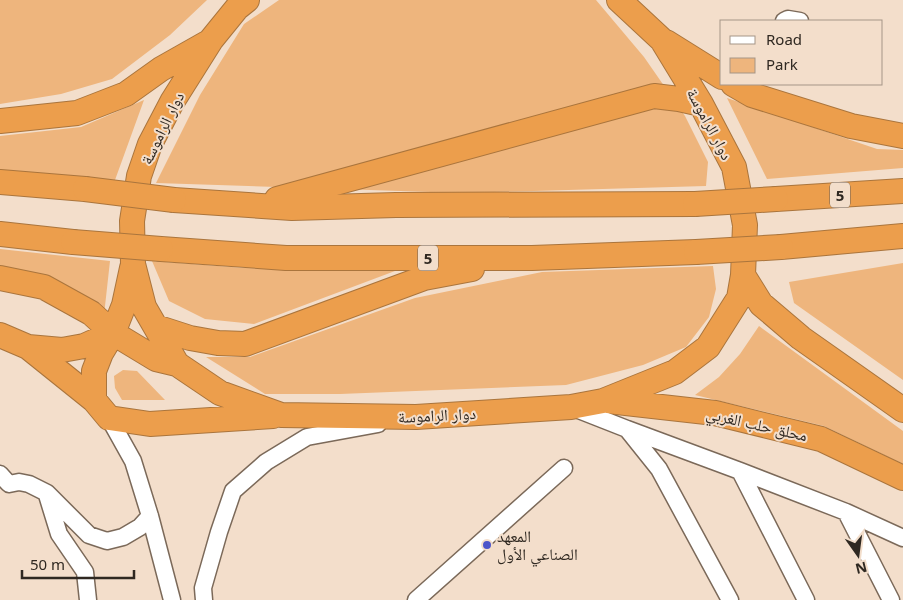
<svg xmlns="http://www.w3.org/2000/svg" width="903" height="600" font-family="'Noto Sans','Noto Naskh Arabic',sans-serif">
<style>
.green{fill:#eeb57d}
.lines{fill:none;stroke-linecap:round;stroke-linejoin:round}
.minor-casing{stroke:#7b6959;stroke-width:19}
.highway-casing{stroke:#aa753d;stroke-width:26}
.minor{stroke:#fff;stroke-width:16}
.highway{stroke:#ec9e4c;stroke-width:24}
.highway-bridge-casing{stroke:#aa753d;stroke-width:26;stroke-linecap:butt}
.highway-bridge{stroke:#ec9e4c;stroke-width:24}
.poi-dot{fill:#4c55ca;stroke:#f3decb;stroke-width:2}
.labels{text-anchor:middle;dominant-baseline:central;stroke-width:4;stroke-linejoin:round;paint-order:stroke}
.shield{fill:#f3decb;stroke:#6a5f54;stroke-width:1}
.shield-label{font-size:15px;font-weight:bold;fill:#2f2821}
.street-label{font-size:16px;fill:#2f2821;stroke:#f3decb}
.poi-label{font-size:16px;fill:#2f2821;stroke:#f3decb;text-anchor:start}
</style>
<rect width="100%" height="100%" fill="#f3decb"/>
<path class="green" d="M 0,0 L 207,0 L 170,35 L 112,79 L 61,94 L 0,104 Z
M 279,0 L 596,0 L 644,57 L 685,116 L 708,162 L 706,186 L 462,193 L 156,183 L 200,95 L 244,24 Z
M 727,98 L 877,149 L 903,150 L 903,168 L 767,179 Z
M 144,100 L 115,180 L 0,170 L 0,136 L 81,127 Z
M 0,249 L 110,261 L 104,315 L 0,268 Z
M 152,261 L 244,268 L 395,271 L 254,324 L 205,319 L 169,301 Z
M 903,263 L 903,380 L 794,303 L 789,282 Z
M 713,266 L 716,289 L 709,317 L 686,347 L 643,365 L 566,385 L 340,394 L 265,394 L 206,357 L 250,357 L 415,298 L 542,272 Z
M 759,326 L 903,431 L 903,464 L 824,426 L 695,395 L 719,377 L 740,354 Z
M 123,370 L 137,371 L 165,400 L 122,400 L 115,388 L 114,376 Z"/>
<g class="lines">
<g class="minor-casing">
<path id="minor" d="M 784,21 L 788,19 L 800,21
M 571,407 L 627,429 L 659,469 L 730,600
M 109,418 L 133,461 L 150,516 L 172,600
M 627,429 L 740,471 L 846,512 L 903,538
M 740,471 L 806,600
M 0,474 L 9,484 L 19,482 L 29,484 L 47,493 L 89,535 L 107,541 L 123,537 L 140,527 L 150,516
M 47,495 L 59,534 L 85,572 L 88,600
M 846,512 L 891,600
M 204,600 L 203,588 L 219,532 L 233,491 L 266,462 L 307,437 L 378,424
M 416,600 L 564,468"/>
</g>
<g class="highway-casing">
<path id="highway" d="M 247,0 L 237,8 L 211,40 L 172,102 L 150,144 L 139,176 L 132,221 L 133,264 L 144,307 L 177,364 L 220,393 L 281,415 L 416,417 L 571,407 L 603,401 L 675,372 L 708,347 L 739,298 L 743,275 L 745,225 L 734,167 L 701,104 L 662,40 L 619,0
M 666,42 L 722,77
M 733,84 L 752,95 L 851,126 L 903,136
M 0,121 L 77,113 L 126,94 L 161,69 L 207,43
M 0,182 L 85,189
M 277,199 L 654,96 L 679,99 L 701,104
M 776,199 L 903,191
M 174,200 L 292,208 L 396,205 L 695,204
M 0,234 L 73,242
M 781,247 L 903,236
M 161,249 L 286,258 L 532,258 L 696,252
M 743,275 L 761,304 L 801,338 L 903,410
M 0,278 L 44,287 L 91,313 L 113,333 L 156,359 L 177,364
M 156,327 L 190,338 L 218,343 L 245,344 L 424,278 L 472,269
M 0,335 L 28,347 L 94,400 L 109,418 L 150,424 L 273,416
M 28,347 L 62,350 L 84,346 L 113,333
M 94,400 L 94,371 L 101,353 L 113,333 L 124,305 L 132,268
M 608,401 L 715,413 L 821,439 L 903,478"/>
</g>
<use href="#minor" class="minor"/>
<use href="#highway" class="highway"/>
<g class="highway-bridge-casing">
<path id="highway-bridge" d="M 85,189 L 174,200
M 695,204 L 776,199
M 73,242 L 161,249
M 696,252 L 781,247"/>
</g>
<use href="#highway-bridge" class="highway-bridge"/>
</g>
<circle class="poi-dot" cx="487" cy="545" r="5"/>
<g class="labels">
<g class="shield">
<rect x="830" y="182.5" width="20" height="25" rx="4"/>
<rect x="418" y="245.5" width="20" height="25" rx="4"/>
</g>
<g class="shield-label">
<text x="840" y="195">5</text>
<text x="428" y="258">5</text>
</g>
<g class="street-label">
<text transform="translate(710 124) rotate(62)">دوار الراموسة</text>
<text transform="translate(162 128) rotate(-64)">دوار الراموسة</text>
<text transform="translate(437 415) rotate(-3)">دوار الراموسة</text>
<text transform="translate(757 424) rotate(13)">محلق حلب الغربي</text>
</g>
<g class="poi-label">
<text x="497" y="536">المعهد<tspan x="497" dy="18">الصناعي الأول</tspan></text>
</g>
</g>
<rect x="720" y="20" width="162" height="65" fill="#f3decb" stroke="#a59587"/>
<rect x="730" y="36" width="25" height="8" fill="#ffffff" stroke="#a59587"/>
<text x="766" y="45" font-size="15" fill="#2f2821">Road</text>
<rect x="730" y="58" width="25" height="15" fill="#eeb57d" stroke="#a59587"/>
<text x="766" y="70" font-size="15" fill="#2f2821">Park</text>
<g transform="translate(858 555) rotate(166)" stroke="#f3decb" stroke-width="4" paint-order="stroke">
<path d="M0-4L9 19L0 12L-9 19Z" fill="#2f2821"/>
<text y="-8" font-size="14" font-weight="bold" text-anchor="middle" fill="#2f2821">N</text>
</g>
<path d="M22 570v8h112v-8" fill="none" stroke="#2f2821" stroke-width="2.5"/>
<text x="30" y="570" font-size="15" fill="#2f2821" stroke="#f3decb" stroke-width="4" paint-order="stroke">50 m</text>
</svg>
